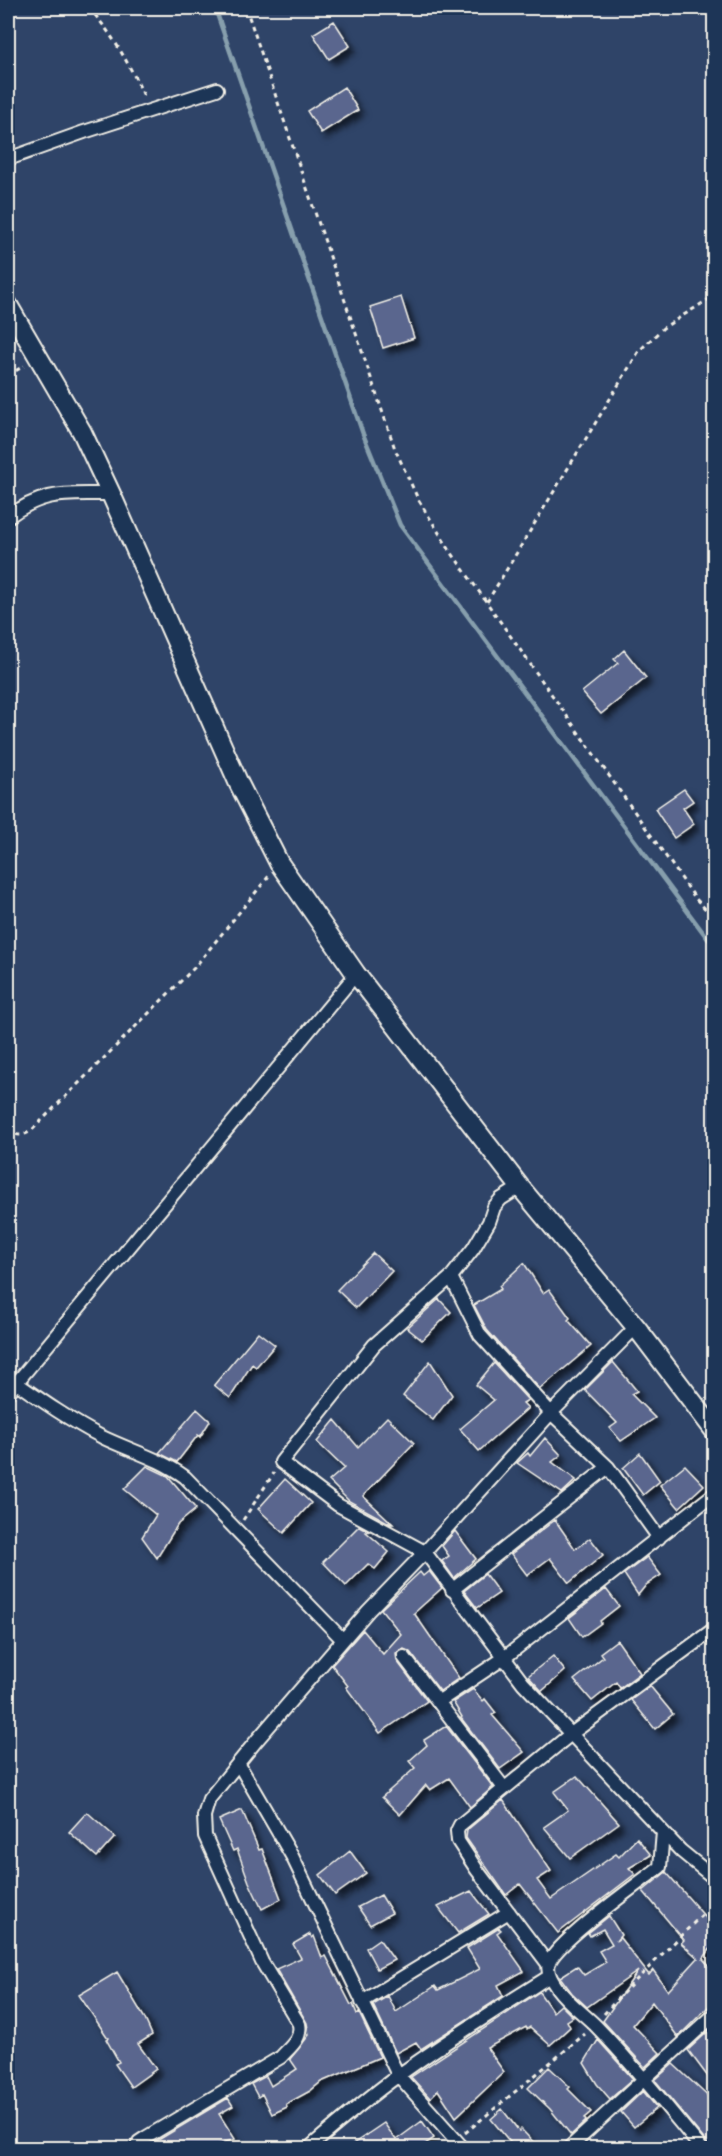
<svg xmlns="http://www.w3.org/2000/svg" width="722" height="2156" font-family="Pangolin,sans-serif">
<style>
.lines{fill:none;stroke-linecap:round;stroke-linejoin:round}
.stream{stroke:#879fad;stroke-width:4.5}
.building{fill:#5a668e;stroke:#f4f1e8;stroke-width:1.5;filter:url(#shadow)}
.street-casing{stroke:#f4f1e8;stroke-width:16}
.secondary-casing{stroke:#f4f1e8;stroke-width:22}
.path{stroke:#f4f1e8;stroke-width:3;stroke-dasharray:4.5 4.5;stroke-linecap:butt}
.street{stroke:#1d3557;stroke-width:12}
.secondary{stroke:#1d3557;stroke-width:18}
</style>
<defs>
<filter id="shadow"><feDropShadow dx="5.5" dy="5.5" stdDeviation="3" flood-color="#0009"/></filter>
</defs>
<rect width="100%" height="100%" fill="#2f4468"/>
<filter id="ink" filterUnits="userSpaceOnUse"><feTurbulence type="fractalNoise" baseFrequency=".0167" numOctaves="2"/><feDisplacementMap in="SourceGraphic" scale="12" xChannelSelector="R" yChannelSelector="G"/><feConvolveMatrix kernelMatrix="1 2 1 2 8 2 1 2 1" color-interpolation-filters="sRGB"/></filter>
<g filter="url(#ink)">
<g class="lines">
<path class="stream" d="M 215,8 L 363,434 L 400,525 L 708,939 L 714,944"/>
</g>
<path class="building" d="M 334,21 L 350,46 L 329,59 L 313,34 Z
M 344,87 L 358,110 L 321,133 L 307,111 Z
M 401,297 L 414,338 L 383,348 L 370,307 Z
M 624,650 L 646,678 L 601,714 L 582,692 L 618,663 L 614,659 Z
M 684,789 L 693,801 L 683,808 L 694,824 L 674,838 L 655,809 Z
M 373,1253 L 392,1271 L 356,1308 L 337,1290 Z
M 524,1263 L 543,1293 L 549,1289 L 570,1318 L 568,1320 L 591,1346 L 540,1389 L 487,1330 L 474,1305 L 501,1289 L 499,1286 Z
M 439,1299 L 451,1312 L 422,1340 L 407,1328 Z
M 258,1332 L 275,1345 L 256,1367 L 252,1364 L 230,1398 L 214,1385 Z
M 430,1361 L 452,1395 L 433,1420 L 403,1396 Z
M 613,1362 L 637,1391 L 631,1394 L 655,1418 L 621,1441 L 610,1428 L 617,1423 L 585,1390 Z
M 494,1363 L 528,1400 L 523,1403 L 528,1408 L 479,1451 L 460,1429 L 494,1400 L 476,1385 Z
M 197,1409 L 210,1421 L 200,1437 L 198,1435 L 177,1462 L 159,1453 Z
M 387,1417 L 414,1443 L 363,1496 L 393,1524 L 391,1524 L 349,1501 L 329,1481 L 344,1468 L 317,1442 L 335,1420 L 358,1447 Z
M 545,1438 L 561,1455 L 552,1462 L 576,1480 L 562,1493 L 517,1463 L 528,1453 L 530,1456 Z
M 640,1453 L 660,1481 L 643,1495 L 623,1468 Z
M 685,1465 L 704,1485 L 679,1508 L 660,1485 Z
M 147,1466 L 168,1476 L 196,1509 L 178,1524 L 157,1558 L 142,1537 L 156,1515 L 124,1489 Z
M 285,1479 L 311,1503 L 284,1533 L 258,1509 Z
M 555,1520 L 575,1549 L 590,1538 L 603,1555 L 569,1583 L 550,1558 L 527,1575 L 511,1554 Z
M 359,1526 L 369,1531 L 366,1532 L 389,1552 L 375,1569 L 368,1564 L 346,1586 L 323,1562 Z
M 455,1531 L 476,1559 L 454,1578 L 442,1561 L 449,1556 L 442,1546 Z
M 647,1557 L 661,1575 L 646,1585 L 638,1595 L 624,1574 Z
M 429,1571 L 442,1588 L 414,1613 L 459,1678 L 440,1691 L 410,1652 L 404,1649 L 400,1650 L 396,1654 L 397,1661 L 427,1701 L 380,1733 L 346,1687 L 348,1686 L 332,1665 L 363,1630 L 383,1654 L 401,1634 L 381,1609 L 420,1572 L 423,1576 Z
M 485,1574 L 499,1593 L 477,1608 L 464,1591 Z
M 606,1589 L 619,1606 L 600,1621 L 601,1623 L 582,1637 L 569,1618 Z
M 617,1640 L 640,1673 L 620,1688 L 616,1682 L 592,1701 L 574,1680 L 603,1657 L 600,1653 Z
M 553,1656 L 565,1671 L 542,1691 L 528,1676 Z
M 650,1686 L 673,1714 L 655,1729 L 631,1700 Z
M 473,1689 L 483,1701 L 485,1699 L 496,1713 L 492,1715 L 524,1752 L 500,1769 L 461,1718 L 462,1717 L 453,1702 Z
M 446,1726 L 493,1787 L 470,1807 L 449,1778 L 430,1790 L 426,1785 L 400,1815 L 382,1797 L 415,1768 L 409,1761 L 427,1745 L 424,1740 Z
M 577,1776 L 619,1823 L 570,1858 L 544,1827 L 568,1810 L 554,1792 Z
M 503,1800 L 551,1871 L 537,1880 L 551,1899 L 616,1854 L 619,1857 L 637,1838 L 651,1855 L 629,1868 L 635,1874 L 558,1933 L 520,1884 L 506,1895 L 466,1838 L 467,1830 Z
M 242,1810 L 259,1850 L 262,1849 L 281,1899 L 262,1909 L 249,1882 L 237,1849 L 233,1851 L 219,1820 Z
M 87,1812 L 115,1837 L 97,1857 L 69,1832 Z
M 350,1851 L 366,1873 L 335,1895 L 320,1875 Z
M 666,1872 L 706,1918 L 714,1910 L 714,1944 L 703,1959 L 714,1972 L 714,2001 L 678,2037 L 652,2002 L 633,2025 L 660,2053 L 645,2067 L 603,2021 L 638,1971 L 587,2007 L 572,1993 L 560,1977 L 577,1966 L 584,1975 L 606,1962 L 599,1951 L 612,1944 L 603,1929 L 590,1936 L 588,1933 L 609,1916 L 621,1935 L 616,1941 L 620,1938 L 649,1975 L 653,1970 L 668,1991 L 698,1958 L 681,1943 L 684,1940 L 643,1891 Z
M 471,1891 L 489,1914 L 458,1933 L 438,1907 Z
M 381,1895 L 392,1913 L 370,1925 L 358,1907 Z
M 499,1928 L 501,1930 L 497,1933 L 524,1971 L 498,1985 L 503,1996 L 421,2049 L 416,2042 L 396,2053 L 373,2005 L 388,1996 L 396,2012 L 435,1986 L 438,1990 L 480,1969 L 467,1948 Z
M 310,1934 L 312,1938 L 314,1936 L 322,1958 L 326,1956 L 351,2005 L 353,2004 L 357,2014 L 359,2013 L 380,2057 L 321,2082 L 310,2091 L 286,2104 L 287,2107 L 272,2114 L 262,2094 L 258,2097 L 251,2084 L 266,2076 L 271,2086 L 297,2069 L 290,2059 L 309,2035 L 307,2023 L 276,1969 L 301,1958 L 293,1944 Z
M 379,1939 L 394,1960 L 377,1969 L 366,1948 Z
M 117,1972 L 144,2017 L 152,2035 L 138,2044 L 156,2069 L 131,2087 L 115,2064 L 119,2062 L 106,2039 L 108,2038 L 79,1995 Z
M 539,1992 L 553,2012 L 561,2005 L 573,2017 L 567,2021 L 570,2027 L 550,2045 L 530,2027 L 527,2029 L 526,2027 L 487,2048 L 504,2072 L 456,2117 L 438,2090 L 430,2098 L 411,2077 Z
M 714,2026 L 714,2085 L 688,2050 Z
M 598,2040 L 633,2079 L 610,2099 L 597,2084 L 584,2063 Z
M 673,2064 L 714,2102 L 714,2148 L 709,2148 L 707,2143 L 655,2080 Z
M 549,2067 L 570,2087 L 568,2089 L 591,2112 L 584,2118 L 586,2121 L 571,2135 L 550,2109 L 528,2088 Z
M 643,2091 L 657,2108 L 634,2127 L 621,2112 Z
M 228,2098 L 233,2106 L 219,2114 L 235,2139 L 208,2148 L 145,2148 Z
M 502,2109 L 519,2131 L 521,2129 L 539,2148 L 515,2148 L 491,2119 Z
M 422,2121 L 434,2138 L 419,2148 L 347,2148 L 384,2123 L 396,2140 Z"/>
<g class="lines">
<g class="street-casing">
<path id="street" d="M 8,159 L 84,132 L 217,89
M 8,517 C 46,489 67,495 111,494
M 451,1277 L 480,1335 L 551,1413 L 608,1467 L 659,1538
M 636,1327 L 551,1413 L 425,1552 L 523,1683 L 681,1851 L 714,1878
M 8,1377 C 38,1398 69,1420 102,1437 C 131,1451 159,1458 185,1477 L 343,1640
M 8,1393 L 356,974
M 452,1590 L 608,1467
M 404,1657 L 504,1788
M 438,1702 L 504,1658 L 714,1494
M 238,1763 L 292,1856 L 398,2075 L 463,2148
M 663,1832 L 660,1867 C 639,1883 556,1942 549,1963 C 546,1971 552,1981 557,1988 C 568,2003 583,2013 596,2026 C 634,2065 667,2107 701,2148
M 548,1964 L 477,1870 L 458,1841 L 457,1831 L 460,1825 L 571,1734 L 714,1629
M 362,2002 L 509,1912
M 136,2148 L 139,2142 L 145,2138 L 281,2057 C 290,2047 302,2039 299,2024 L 262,1962 L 205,1836 L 204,1816 L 209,1799 L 257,1740 L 368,1611 L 425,1552 L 338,1505 L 281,1462 L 374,1345 L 451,1277 L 473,1249 L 489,1222 L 494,1207 L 501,1199 L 520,1187
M 309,2148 C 338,2123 367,2098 399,2075 C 447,2040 499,2008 550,1976
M 569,2148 L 714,2015"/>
</g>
<g class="secondary-casing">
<path id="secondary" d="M 8,305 L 82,432 L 111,494 L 239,784 L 279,863 L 356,974 L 520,1187 L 636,1327 L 714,1430"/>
</g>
<path class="path" d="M 89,8 C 114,36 129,64 145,98
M 246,8 L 395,449 L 418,499 L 449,549 L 696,899 L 714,918
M 8,375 L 24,366
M 487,602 L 639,351 L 663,328 L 714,296
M 8,1130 C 17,1136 21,1137 31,1131 L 194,968 L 269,876
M 243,1520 L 274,1473
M 604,2014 L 620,1996 L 714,1903
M 465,2133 L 585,2034"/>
<use href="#street" class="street"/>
<use href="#secondary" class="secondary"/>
</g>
</g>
<rect width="722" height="2156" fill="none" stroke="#1d3557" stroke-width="30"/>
<rect x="15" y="15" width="692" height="2126" fill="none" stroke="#f4f1e8" stroke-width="2" filter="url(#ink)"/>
</svg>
